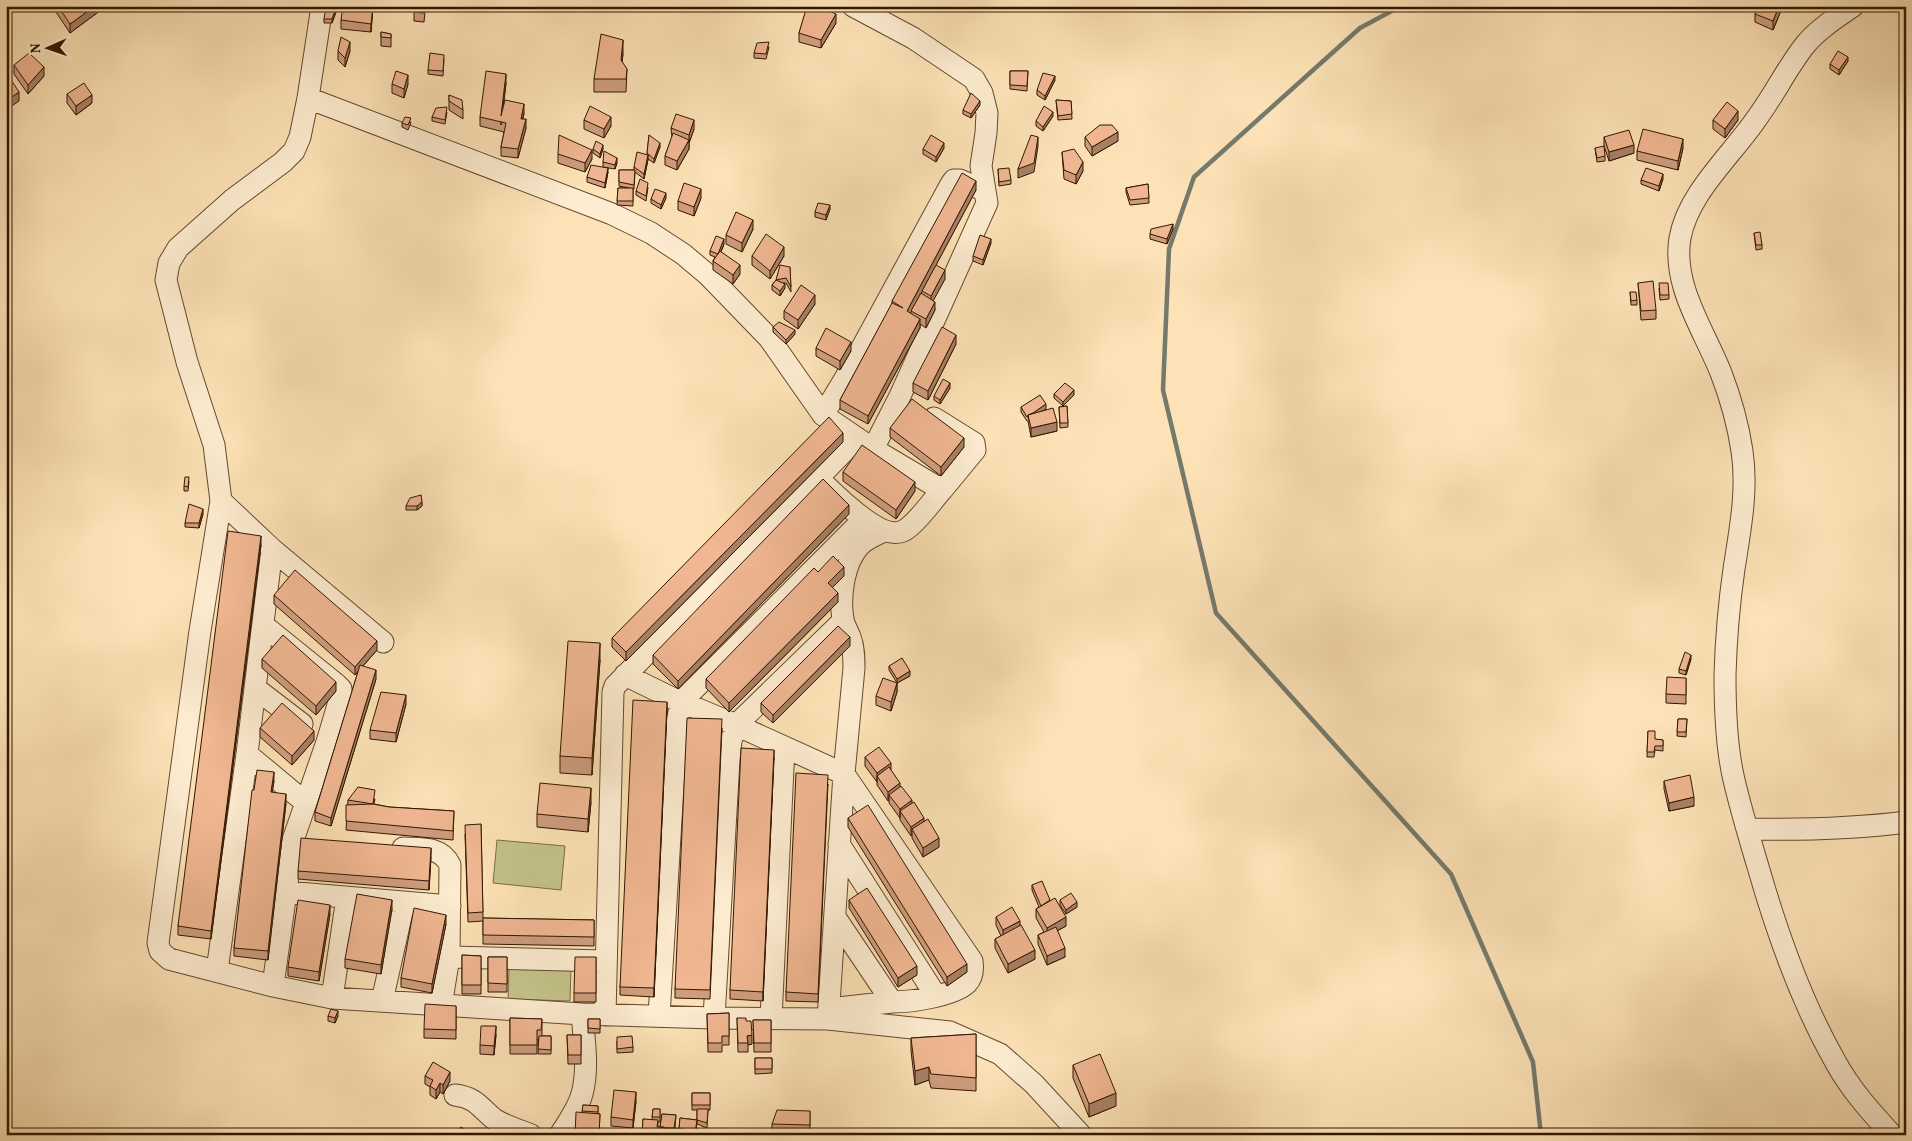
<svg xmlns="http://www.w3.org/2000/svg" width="1912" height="1141" font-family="Vollkorn,serif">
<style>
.green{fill:#c4c28a;stroke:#7b6c45}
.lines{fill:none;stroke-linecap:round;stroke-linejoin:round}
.stream{stroke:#747a6c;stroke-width:4.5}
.minor-casing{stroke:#64492e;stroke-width:23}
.minor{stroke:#fdecd0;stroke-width:21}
.wall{fill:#ce9d7e;stroke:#321600}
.shaded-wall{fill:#a88066;stroke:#321600}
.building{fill:#f0b792;stroke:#321600}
</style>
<rect width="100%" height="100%" fill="#fce2b6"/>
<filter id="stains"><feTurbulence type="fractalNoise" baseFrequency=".004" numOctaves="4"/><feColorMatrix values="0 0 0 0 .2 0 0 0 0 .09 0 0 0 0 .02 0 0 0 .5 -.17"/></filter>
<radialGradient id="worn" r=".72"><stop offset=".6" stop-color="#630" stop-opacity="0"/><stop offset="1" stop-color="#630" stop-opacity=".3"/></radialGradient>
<path class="green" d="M 497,840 L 565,846 L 561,890 L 493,883 Z
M 509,967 L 571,969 L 570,1001 L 508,999 Z"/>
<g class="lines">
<path class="stream" d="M 1401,6 L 1360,28 L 1194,177 L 1169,249 L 1163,390 L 1216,613 L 1451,874 L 1533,1062 L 1541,1135"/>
<g class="minor-casing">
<path id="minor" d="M 322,6 L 308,98 L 300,137 L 294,151 L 283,162 L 232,200 L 178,248 L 169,263 L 166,280 L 187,362 L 214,445 L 221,501 L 200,631 L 158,943 L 160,951 L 169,959 L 273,986 L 332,998 L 582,1014 L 714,1018 L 828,1019 L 950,1032 L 1000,1054 L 1034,1084 L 1081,1135
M 853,6 L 913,38 L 974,79 L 982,93 L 987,113 L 986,133 L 981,166 L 987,203 L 900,396 L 873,449
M 1853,6 C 1836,18 1818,29 1805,45 C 1787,68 1774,95 1757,118 C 1732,155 1688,193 1680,238 C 1672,286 1704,330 1721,373 C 1731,399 1738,424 1742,451 C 1748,490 1740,530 1734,569 C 1729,604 1726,639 1725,675 C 1725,705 1727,751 1734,780 C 1741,810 1750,840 1759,870 C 1778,936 1801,1001 1835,1061 C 1850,1089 1871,1112 1892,1135
M 308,98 L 612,214 L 651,233 L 683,254 L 708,275 L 769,338 L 823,415 L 873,449 L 942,490 C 932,501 918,522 905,530 C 882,544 835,494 819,479
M 823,415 L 846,377 L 951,184 L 954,180 L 960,180 L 985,191
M 934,418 L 974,443 L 975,450 L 942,490
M 221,501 L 272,549 L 383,642
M 263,625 L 336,684 L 341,689 L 341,695 L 327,742 L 293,840 L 273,986
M 625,675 L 672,698 L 736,725 L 844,774 L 972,961 C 973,968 973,977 967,983 C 953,996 911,1002 892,1002 L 835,917
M 255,688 L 302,724
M 247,754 L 306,803
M 1747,829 C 1801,830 1853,829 1906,822
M 839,844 L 936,996
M 403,848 C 421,849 441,846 450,865 L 449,957 L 441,1006
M 286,892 L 450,906
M 452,957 L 603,961
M 217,971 L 247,754 L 272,549
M 332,998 L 347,898
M 382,1001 L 404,903
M 829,1009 L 892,1002
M 605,1015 L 613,692 L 615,686 L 857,438
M 659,1016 L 677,722 L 681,702 L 864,519
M 714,1018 L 729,760 L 731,741 L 736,725 L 843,621
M 771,1019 L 784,747
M 828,1019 L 844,774 L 854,668 C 854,658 854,647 850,637 C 848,631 844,626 843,619 C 839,596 844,562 860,545 C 866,539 876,535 884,531
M 455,1095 C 477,1098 479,1107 494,1119 C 505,1126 519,1130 531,1135
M 560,1135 C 568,1122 578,1109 582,1094 C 589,1068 584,1040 582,1014"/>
</g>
<use href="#minor" class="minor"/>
</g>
<path class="wall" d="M 52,6 L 101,6 L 101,10 L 70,33 Z
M 373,6 L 371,32 L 341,29 L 341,20 Z
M 801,6 L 817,6 L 836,23 L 821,48 L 799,42 L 799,33 L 807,8 Z
M 1780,6 L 1780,13 L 1773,30 L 1755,22 L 1755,14 Z
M 336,12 L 332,23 L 324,23 L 324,19 Z
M 414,12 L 425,12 L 424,22 L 414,21 Z
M 381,32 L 391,34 L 391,47 L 381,46 Z
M 769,47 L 766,59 L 754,58 L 754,53 Z
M 338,51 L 350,51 L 345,67 L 338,60 Z
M 623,53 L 622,63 L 627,69 L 626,92 L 594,92 L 594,79 Z
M 444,59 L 443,76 L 428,74 L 428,70 Z
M 1848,61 L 1839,75 L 1830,69 L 1830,64 Z
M 14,65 L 44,76 L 28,94 L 14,74 Z
M 1010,71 L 1028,71 L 1027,91 L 1010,89 Z
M 1055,80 L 1045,100 L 1037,95 L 1037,90 Z
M 506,83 L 503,109 L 524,113 L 523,119 L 526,128 L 518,158 L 501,156 L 501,147 L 504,132 L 480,126 L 480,117 Z
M 392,84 L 408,84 L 404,98 L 392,93 Z
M 67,94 L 92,103 L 76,115 L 67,103 Z
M 449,95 L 463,110 L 463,119 L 449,110 Z
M 1056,100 L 1071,101 L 1072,119 L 1058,120 Z
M 980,105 L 971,118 L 963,114 L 963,110 Z
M 447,112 L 445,124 L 432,121 L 432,117 Z
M 1053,116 L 1043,131 L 1036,126 L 1036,121 Z
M 584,120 L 611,126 L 604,138 L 584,129 Z
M 1713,120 L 1738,120 L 1725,138 L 1713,129 Z
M 411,122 L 408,130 L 402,127 L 402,123 Z
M 671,128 L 694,129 L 689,143 L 689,149 L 677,170 L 665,165 L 665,156 L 672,137 Z
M 649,135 L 660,147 L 654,163 L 648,159 L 644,179 L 635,172 L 634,189 L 633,189 L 633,206 L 617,205 L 618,188 L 629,188 L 619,186 L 619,170 L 634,170 L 634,167 L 647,155 Z
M 1085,137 L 1118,141 L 1092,156 L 1085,146 Z
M 1604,137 L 1634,153 L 1609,161 L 1604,146 Z
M 944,148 L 936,162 L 923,154 L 923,149 Z
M 1595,148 L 1605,156 L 1605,161 L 1597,162 Z
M 1683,148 L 1678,170 L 1637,160 L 1637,151 Z
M 593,149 L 603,149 L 600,158 L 593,153 Z
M 1062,152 L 1083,171 L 1076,184 L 1064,179 Z
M 558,154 L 592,159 L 585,172 L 558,163 Z
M 603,162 L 617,163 L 615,169 L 603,167 Z
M 998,169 L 1011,180 L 1011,184 L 999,186 Z
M 608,172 L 605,188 L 587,182 L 587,177 Z
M 1663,179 L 1659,191 L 1641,184 L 1641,180 Z
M 1148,184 L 1149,203 L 1130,205 L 1126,192 L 1126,188 Z
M 648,187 L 646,201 L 636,195 L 636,191 Z
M 976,190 L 926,283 L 945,279 L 933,300 L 935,310 L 926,328 L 920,324 L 920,328 L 868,424 L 840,409 L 840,400 L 892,304 L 892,301 Z
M 666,198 L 661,209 L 651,203 L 651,199 Z
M 701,198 L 694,216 L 678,210 L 678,201 Z
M 830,209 L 826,220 L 815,217 L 815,212 Z
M 753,229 L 742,252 L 726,244 L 726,235 Z
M 1173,229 L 1167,244 L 1150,239 L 1150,234 Z
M 1754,233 L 1762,245 L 1762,249 L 1756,250 Z
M 991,243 L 983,265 L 973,261 L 973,256 Z
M 724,244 L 721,252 L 740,274 L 733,284 L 713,270 L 713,261 L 715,257 L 710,255 L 710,251 Z
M 752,256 L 784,256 L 770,279 L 752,265 Z
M 790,267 L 791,292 L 786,283 L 783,283 L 785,288 L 780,296 L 772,290 L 772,285 L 776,280 Z
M 1638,283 L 1656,310 L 1656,319 L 1641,320 Z
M 1659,288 L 1669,295 L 1669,299 L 1660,300 Z
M 1630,292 L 1637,300 L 1637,305 L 1631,305 Z
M 815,304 L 798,329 L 784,319 L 784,311 Z
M 773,327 L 795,334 L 786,344 L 773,332 Z
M 956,344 L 928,400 L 913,392 L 913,383 Z
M 816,348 L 851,351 L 840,370 L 816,356 Z
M 950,388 L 940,404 L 934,400 L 934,396 Z
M 1054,394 L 1074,395 L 1063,406 L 1054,398 Z
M 1067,406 L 1068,427 L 1060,428 L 1059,407 Z
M 1021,407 L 1046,409 L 1043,411 L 1057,431 L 1031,437 L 1028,421 L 1027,421 L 1021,412 Z
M 890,428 L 964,447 L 941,476 L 890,437 Z
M 843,442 L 626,661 L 612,647 L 612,638 Z
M 843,472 L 915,491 L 896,519 L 843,481 Z
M 189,481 L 188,491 L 184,491 L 184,486 Z
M 421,495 L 422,506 L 417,510 L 406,510 L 406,506 Z
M 203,514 L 199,528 L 185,527 L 185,523 Z
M 849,514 L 678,689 L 653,664 L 653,655 Z
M 261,545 L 211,939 L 178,935 L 178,926 Z
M 818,572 L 844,576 L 832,587 L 838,602 L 729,712 L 706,688 L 706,679 Z
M 274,595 L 377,650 L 363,666 L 376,679 L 331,826 L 315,821 L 315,812 L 358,672 L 355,675 L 274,604 Z
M 850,646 L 773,723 L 761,712 L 761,703 Z
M 262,659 L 336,691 L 316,715 L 262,668 Z
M 1691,659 L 1686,675 L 1679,673 L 1679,669 Z
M 600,660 L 592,775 L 560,773 L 560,756 Z
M 889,666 L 910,676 L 897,683 L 897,692 L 891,711 L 876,705 L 876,696 L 897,683 L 889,670 Z
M 1686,678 L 1686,704 L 1666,703 L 1666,694 Z
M 406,704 L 396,742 L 370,739 L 370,730 Z
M 667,710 L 654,997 L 620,995 L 620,987 Z
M 1678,719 L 1687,719 L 1686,737 L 1677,736 Z
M 260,728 L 314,740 L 292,765 L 260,737 Z
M 722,728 L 710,999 L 675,998 L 675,989 Z
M 1648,731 L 1655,740 L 1663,740 L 1663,751 L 1655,750 L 1654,757 L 1647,757 Z
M 865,757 L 891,770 L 900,787 L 924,822 L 939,847 L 923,857 L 912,838 L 912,835 L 911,836 L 900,820 L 900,818 L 889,803 L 889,800 L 888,801 L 877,785 L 877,782 L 865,766 Z
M 774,758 L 763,1001 L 730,999 L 730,990 Z
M 274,781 L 272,792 L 286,803 L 268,960 L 234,956 L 234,948 L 254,790 Z
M 1664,781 L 1694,806 L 1669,811 L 1664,789 Z
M 828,784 L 818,1002 L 786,1001 L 786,992 Z
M 375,799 L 374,804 L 389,807 L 454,811 L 453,840 L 346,830 L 348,800 Z
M 591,802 L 588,832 L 537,827 L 537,814 Z
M 848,818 L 967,972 L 947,986 L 848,827 Z
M 481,824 L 483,918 L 594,920 L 594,946 L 483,944 L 483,921 L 468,922 L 465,834 Z
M 431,857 L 429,890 L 298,879 L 298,871 Z
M 1032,885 L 1050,900 L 1066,926 L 1057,931 L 1065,957 L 1047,965 L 1038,944 L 1038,935 L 1044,932 L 1036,918 L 1036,909 L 1039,907 L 1032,890 Z
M 849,900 L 917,975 L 898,987 L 849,908 Z
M 1060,900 L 1077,907 L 1066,914 L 1060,905 Z
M 392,909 L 381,974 L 345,968 L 345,959 Z
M 330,914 L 319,981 L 288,976 L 288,967 Z
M 996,917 L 1020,926 L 1035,959 L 1008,973 L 995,948 L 995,939 L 1001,936 L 996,925 Z
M 446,924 L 432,993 L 401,987 L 401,978 Z
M 462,955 L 481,956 L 481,994 L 462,994 Z
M 488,957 L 507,957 L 507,992 L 488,992 Z
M 596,957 L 596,1002 L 574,1002 L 574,993 Z
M 456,1006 L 456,1039 L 424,1038 L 424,1029 Z
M 729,1013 L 729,1045 L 722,1045 L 722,1052 L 708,1052 L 707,1014 Z
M 328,1016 L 338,1016 L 335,1023 L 328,1021 Z
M 510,1018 L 542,1019 L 542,1036 L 551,1036 L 551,1054 L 538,1054 L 539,1039 L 537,1039 L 537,1054 L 510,1054 Z
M 737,1018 L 746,1021 L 752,1044 L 748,1045 L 748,1052 L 738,1052 Z
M 588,1019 L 600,1019 L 600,1033 L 588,1033 Z
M 753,1020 L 771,1020 L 771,1052 L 754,1052 Z
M 976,1034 L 976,1091 L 931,1088 L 929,1080 L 915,1085 L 911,1051 L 911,1038 Z
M 496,1035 L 494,1055 L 480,1054 L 480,1045 Z
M 567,1035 L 581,1035 L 581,1064 L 568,1064 Z
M 617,1041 L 633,1047 L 633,1052 L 617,1053 Z
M 755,1058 L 772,1058 L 772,1073 L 755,1074 Z
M 1073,1065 L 1116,1106 L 1089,1117 L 1073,1078 Z
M 425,1076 L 450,1081 L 443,1094 L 440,1092 L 436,1099 L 430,1095 L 430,1087 L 425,1084 Z
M 692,1093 L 710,1093 L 710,1110 L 708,1110 L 707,1128 L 697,1124 L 697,1110 L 692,1110 Z
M 636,1101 L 633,1128 L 611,1126 L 611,1117 Z
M 583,1105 L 598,1106 L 598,1113 L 600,1114 L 599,1135 L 575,1135 L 582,1113 Z
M 653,1109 L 660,1109 L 660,1122 L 658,1122 L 658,1127 L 660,1127 L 662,1114 L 676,1115 L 675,1128 L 679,1129 L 680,1118 L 697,1120 L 696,1135 L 665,1135 L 665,1133 L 664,1132 L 664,1135 L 642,1135 L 643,1119 L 652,1120 Z
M 810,1111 L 810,1134 L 772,1133 L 772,1124 Z"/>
<path class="shaded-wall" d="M 95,6 L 101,6 L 101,10 L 70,33 L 70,24 Z
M 373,6 L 371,32 L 371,24 Z
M 1779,6 L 1780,6 L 1780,13 L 1773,30 L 1773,21 Z
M 336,8 L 336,12 L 332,23 L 332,19 Z
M 836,14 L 836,23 L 821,48 L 821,40 Z
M 623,40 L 623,53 L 621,74 L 621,60 Z
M 350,42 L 350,51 L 345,67 L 345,58 Z
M 1848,57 L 1848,61 L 1839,75 L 1839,70 Z
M 44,67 L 44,76 L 28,94 L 28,85 Z
M 506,74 L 506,83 L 501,125 L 501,116 Z
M 408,75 L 408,84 L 404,98 L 404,89 Z
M 1055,76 L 1055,80 L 1045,100 L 1045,96 Z
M 19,92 L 19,101 L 6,110 L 6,101 Z
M 92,95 L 92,103 L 76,115 L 76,106 Z
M 980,101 L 980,105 L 971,118 L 971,114 Z
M 524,104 L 524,113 L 521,127 L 521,119 Z
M 1738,111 L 1738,120 L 1725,138 L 1725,129 Z
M 1053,112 L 1053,116 L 1043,131 L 1043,127 Z
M 611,117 L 611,126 L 604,138 L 604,129 Z
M 526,119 L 526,128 L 518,158 L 518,149 Z
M 694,120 L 694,129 L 689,143 L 689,135 Z
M 1118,132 L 1118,141 L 1092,156 L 1092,147 Z
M 1038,137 L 1038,146 L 1034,172 L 1018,178 L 1018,169 Z
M 1683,139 L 1683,148 L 1678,170 L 1678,161 Z
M 689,140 L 689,149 L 677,170 L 677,161 Z
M 660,143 L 660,147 L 654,163 L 654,159 Z
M 944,143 L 944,148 L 936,162 L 936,157 Z
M 603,145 L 603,149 L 600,158 L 600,154 Z
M 1634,145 L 1634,153 L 1609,161 L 1609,152 Z
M 592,150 L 592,159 L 585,172 L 585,163 Z
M 648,155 L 648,160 L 644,179 L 644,174 Z
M 617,158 L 617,163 L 615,169 L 615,165 Z
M 1083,162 L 1083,171 L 1076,184 L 1076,175 Z
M 608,168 L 608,172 L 605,188 L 605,183 Z
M 1663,174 L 1663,179 L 1659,191 L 1659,186 Z
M 8,179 L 8,188 L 6,189 L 6,180 Z
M 976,181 L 976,190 L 907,320 L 907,311 Z
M 701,189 L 701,198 L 694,216 L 694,207 Z
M 666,193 L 666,198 L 661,209 L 661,205 Z
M 830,205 L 830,209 L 826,220 L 826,215 Z
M 753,220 L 753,229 L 742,252 L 742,243 Z
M 1173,224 L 1173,229 L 1167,244 L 1167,239 Z
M 724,239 L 724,244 L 718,259 L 718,254 Z
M 991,239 L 991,243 L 983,265 L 983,260 Z
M 784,247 L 784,256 L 770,279 L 770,271 Z
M 740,265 L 740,274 L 733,284 L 733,275 Z
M 945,270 L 945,279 L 931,305 L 931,296 Z
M 785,284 L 785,288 L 780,296 L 780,291 Z
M 815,295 L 815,304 L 798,329 L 798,320 Z
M 935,302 L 935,310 L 926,328 L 926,319 Z
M 920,319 L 920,328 L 868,424 L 868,416 Z
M 795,330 L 795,334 L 786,344 L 786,340 Z
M 956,335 L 956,344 L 928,400 L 928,391 Z
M 851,342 L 851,351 L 840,370 L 840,361 Z
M 950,383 L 950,388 L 940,404 L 940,400 Z
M 1074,390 L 1074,395 L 1063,406 L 1063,402 Z
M 1046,404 L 1046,409 L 1029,420 L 1028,416 Z
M 1057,422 L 1057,431 L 1031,437 L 1031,428 Z
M 843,433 L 843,442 L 626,661 L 626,652 Z
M 964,438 L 964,447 L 941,476 L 941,467 Z
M 915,482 L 915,491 L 896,519 L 896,510 Z
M 422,502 L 422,506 L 417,510 L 417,506 Z
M 849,505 L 849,514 L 678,689 L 678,681 Z
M 203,509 L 203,514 L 199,528 L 199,523 Z
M 261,536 L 261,545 L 211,939 L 211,931 Z
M 844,567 L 844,576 L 828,592 L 828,583 Z
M 838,593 L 838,602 L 729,712 L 729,703 Z
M 850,637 L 850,646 L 773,723 L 773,715 Z
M 377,641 L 377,650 L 355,675 L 355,667 Z
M 600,643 L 600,660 L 592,775 L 592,758 Z
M 1691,655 L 1691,659 L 1686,675 L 1686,671 Z
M 376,670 L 376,679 L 331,826 L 331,818 Z
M 910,671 L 910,676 L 897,683 L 897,692 L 891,711 L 891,702 L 897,683 L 897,679 Z
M 336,682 L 336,691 L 316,715 L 316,706 Z
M 406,695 L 406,704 L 396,742 L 396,733 Z
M 667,702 L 667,710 L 654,997 L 654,988 Z
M 314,731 L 314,740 L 292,765 L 292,756 Z
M 774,750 L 774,758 L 763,1001 L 763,992 Z
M 891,763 L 891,772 L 877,776 L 877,782 L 877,773 Z
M 274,772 L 274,781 L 271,801 L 271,792 Z
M 900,783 L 900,792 L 889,795 L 889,800 L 888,801 L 888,792 Z
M 591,788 L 591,802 L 588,832 L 588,819 Z
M 286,794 L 286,803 L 268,960 L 268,951 Z
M 1694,797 L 1694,806 L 1669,811 L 1669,803 Z
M 912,800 L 912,809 L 900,811 L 900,818 L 900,809 Z
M 924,818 L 924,826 L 912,829 L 912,835 L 911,836 L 911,827 Z
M 939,838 L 939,847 L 923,857 L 923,848 Z
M 431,848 L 431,857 L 429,890 L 429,881 Z
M 392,900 L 392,909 L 381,974 L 381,965 Z
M 1077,902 L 1077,907 L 1066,914 L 1066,910 Z
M 330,905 L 330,914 L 319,981 L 319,972 Z
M 446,915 L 446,924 L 432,993 L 432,984 Z
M 1066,917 L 1066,926 L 1047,936 L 1047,928 Z
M 1020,921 L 1020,929 L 1003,939 L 1003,930 Z
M 1065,948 L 1065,957 L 1047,965 L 1047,956 Z
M 1035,950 L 1035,959 L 1008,973 L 1008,964 Z
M 967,964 L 967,972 L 947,986 L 947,977 Z
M 917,966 L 917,975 L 898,987 L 898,978 Z
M 338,1011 L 338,1016 L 335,1023 L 335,1018 Z
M 496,1026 L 496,1035 L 494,1055 L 494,1046 Z
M 752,1035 L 752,1044 L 748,1045 L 747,1036 Z
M 929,1067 L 929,1080 L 915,1085 L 915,1071 Z
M 450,1072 L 450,1081 L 443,1094 L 443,1085 Z
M 440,1083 L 440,1092 L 436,1099 L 436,1090 Z
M 636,1092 L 636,1101 L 633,1128 L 633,1120 Z
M 1116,1093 L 1116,1106 L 1089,1117 L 1089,1104 Z"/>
<path class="building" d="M 58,6 L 95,6 L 70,24 Z
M 343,6 L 373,6 L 371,24 L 341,20 Z
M 414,6 L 425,6 L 424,13 L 414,12 Z
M 807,6 L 817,6 L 836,14 L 821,40 L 799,33 Z
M 1758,6 L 1779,6 L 1773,21 L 1755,14 Z
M 326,7 L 336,8 L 332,19 L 324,19 Z
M 381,32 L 391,34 L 391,38 L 381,37 Z
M 601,34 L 623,40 L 621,60 L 627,69 L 626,79 L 594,79 Z
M 341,37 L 350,42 L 345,58 L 338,51 Z
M 769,42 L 766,54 L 754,53 L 757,43 Z
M 1838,51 L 1848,57 L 1839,70 L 1830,64 Z
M 29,53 L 44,67 L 28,85 L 14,65 Z
M 430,53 L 444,55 L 443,71 L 428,70 Z
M 396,71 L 408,75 L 404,89 L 392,84 Z
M 486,71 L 506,74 L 501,116 L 505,100 L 524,104 L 521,119 L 526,119 L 518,149 L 501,147 L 506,123 L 480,117 Z
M 1010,71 L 1028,71 L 1027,86 L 1010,85 Z
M 6,72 L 19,92 L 6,101 Z
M 1043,73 L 1055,76 L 1045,96 L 1037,90 Z
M 84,83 L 92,95 L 76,106 L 67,94 Z
M 971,93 L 980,101 L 971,114 L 963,110 Z
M 449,95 L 462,100 L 463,110 L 449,101 Z
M 1056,100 L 1071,101 L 1072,114 L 1058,116 Z
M 1727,102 L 1738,111 L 1725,129 L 1713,120 Z
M 590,106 L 611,117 L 604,129 L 584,120 Z
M 1044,106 L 1053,112 L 1043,127 L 1036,121 Z
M 447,107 L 445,120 L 432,117 L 436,108 Z
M 676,114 L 694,120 L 689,135 L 671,128 Z
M 405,117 L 411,118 L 408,125 L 402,123 Z
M 1100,125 L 1112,125 L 1118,132 L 1092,147 L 1085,137 Z
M 1643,129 L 1683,139 L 1678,161 L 1637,151 Z
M 1629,130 L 1634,145 L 1609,152 L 1604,137 Z
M 673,133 L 689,140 L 677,161 L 665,156 Z
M 559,135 L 592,150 L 585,163 L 558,154 Z
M 649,135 L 660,143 L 654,159 L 647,153 Z
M 931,135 L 944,143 L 936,157 L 923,149 Z
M 1031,135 L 1038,137 L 1034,163 L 1018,169 Z
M 596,141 L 603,145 L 600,154 L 593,149 Z
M 1604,146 L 1605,156 L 1597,158 L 1595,148 Z
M 1074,149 L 1083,162 L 1076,175 L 1064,170 L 1062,152 Z
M 604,151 L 617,158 L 615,165 L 603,162 Z
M 637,152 L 648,155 L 644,174 L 634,167 Z
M 591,165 L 608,168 L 605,183 L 587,177 Z
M 1009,168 L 1011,180 L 999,182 L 998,169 Z
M 1646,168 L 1663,174 L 1659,186 L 1641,180 Z
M 619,170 L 635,170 L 634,185 L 619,182 Z
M 962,173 L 976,181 L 907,311 L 920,319 L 868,416 L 840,400 L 892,303 L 903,308 L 892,301 Z
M 640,179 L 648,183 L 646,196 L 636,191 Z
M 684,183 L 701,189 L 694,207 L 678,201 Z
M 1148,184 L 1149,198 L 1130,200 L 1126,188 Z
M 618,188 L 633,188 L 633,201 L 617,201 Z
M 655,189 L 666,193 L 661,205 L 651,199 Z
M 818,203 L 830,205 L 826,215 L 815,212 Z
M 736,212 L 753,220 L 742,243 L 726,235 Z
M 1173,224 L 1167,239 L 1150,234 L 1151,229 Z
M 1760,232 L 1762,245 L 1756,245 L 1754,233 Z
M 766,234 L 784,247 L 770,271 L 752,256 Z
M 980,235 L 991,239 L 983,260 L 973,256 Z
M 716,236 L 724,239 L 718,254 L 710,251 Z
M 720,251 L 740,265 L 733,275 L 713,261 Z
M 780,265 L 790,267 L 791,287 L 786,278 L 776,280 Z
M 936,265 L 945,270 L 931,296 L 922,291 Z
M 776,280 L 785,284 L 780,291 L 772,285 Z
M 1653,281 L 1656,310 L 1641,311 L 1638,283 Z
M 1659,283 L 1668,283 L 1669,295 L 1660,295 Z
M 801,285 L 815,295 L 798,320 L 784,311 Z
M 1630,292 L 1636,292 L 1637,300 L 1631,301 Z
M 921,293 L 935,302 L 926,319 L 911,311 Z
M 779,322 L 795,330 L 786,340 L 773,327 Z
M 942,327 L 956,335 L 928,391 L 913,383 Z
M 826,328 L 851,342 L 840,361 L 816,348 Z
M 943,379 L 950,383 L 940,400 L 934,396 Z
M 1065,383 L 1074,390 L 1063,402 L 1054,394 Z
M 1040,395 L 1046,404 L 1033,413 L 1028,415 L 1028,416 L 1027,417 L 1021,407 Z
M 912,399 L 964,438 L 941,467 L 890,428 Z
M 1067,406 L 1068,423 L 1060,423 L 1059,407 Z
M 1053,408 L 1057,422 L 1031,428 L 1028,415 Z
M 829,417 L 843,433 L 626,652 L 612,638 Z
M 862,445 L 915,482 L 896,510 L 843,472 Z
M 185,477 L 189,477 L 188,487 L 184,486 Z
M 823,479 L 849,505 L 678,681 L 653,655 Z
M 421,495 L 422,502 L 417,506 L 406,506 L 410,498 Z
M 189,504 L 203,509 L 199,523 L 185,523 Z
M 228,531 L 261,536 L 211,931 L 178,926 Z
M 833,556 L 844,567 L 828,583 L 838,593 L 729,703 L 706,679 L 814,568 L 818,572 Z
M 295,570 L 377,641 L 355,667 L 274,595 Z
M 838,626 L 850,637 L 773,715 L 761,703 Z
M 283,635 L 336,682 L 316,706 L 262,659 Z
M 568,641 L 600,643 L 592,758 L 560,756 Z
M 1685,652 L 1691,655 L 1686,671 L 1679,669 Z
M 902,658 L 910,671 L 897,679 L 889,666 Z
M 360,665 L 376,670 L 331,818 L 315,812 Z
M 1667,677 L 1686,678 L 1686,695 L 1666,694 Z
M 883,678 L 897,683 L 891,702 L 876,696 Z
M 381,692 L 406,695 L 396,733 L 370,730 Z
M 633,700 L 667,702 L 654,988 L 620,987 Z
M 282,703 L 314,731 L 292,756 L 260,728 Z
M 687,718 L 722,719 L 710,990 L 675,989 Z
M 1678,719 L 1687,719 L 1686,732 L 1677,732 Z
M 1648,731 L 1655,731 L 1655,739 L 1663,740 L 1663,746 L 1655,746 L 1654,752 L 1647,752 Z
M 879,747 L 891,763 L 877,773 L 865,757 Z
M 741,748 L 774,750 L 763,992 L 730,990 Z
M 889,767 L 900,783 L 888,792 L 877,776 Z
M 257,770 L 274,772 L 271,792 L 286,794 L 268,951 L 234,948 L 252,790 L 254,790 Z
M 796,773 L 828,775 L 818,994 L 786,992 Z
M 1690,775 L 1694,797 L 1669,803 L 1664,781 Z
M 540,783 L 591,788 L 588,819 L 537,814 Z
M 901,786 L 912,800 L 900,809 L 889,795 Z
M 358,787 L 375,790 L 373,804 L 389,807 L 454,811 L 453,831 L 346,821 L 346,805 L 373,804 L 348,800 Z
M 914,802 L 924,818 L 911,827 L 900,811 Z
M 868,805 L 967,964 L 947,977 L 848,818 Z
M 928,819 L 939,838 L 923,848 L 912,829 Z
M 481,824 L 483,912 L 468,913 L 465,825 Z
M 301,838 L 431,848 L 429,881 L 298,871 Z
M 1042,881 L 1050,900 L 1041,906 L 1032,885 Z
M 867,888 L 917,966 L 898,978 L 849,900 Z
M 1071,893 L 1077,902 L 1066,910 L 1060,900 Z
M 357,894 L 392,900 L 381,965 L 345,959 Z
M 1055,898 L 1066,917 L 1047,928 L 1036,909 Z
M 298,900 L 330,905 L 319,972 L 288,967 Z
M 1012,907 L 1020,921 L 1003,930 L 996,917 Z
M 414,908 L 446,915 L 432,984 L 401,978 Z
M 483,918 L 594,920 L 594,937 L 483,935 Z
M 1021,925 L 1035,950 L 1008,964 L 995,939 Z
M 1056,927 L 1065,948 L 1047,956 L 1038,935 Z
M 462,955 L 481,956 L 481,985 L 462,985 Z
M 488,957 L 507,957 L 507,984 L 488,983 Z
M 575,957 L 596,957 L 596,993 L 574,993 Z
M 425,1004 L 456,1006 L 456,1030 L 424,1029 Z
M 331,1009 L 338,1011 L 335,1018 L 328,1016 Z
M 729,1013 L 729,1036 L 722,1036 L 722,1043 L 708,1043 L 707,1014 Z
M 510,1018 L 542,1019 L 541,1030 L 537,1030 L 537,1045 L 510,1045 Z
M 737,1018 L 746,1018 L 746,1021 L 751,1021 L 752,1035 L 747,1036 L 748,1043 L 738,1043 Z
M 588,1019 L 600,1019 L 600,1029 L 588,1028 Z
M 753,1020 L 771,1020 L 771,1043 L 754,1043 Z
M 481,1026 L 496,1026 L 494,1046 L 480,1045 Z
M 976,1034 L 976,1078 L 931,1074 L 929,1067 L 915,1071 L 911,1038 Z
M 567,1035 L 581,1035 L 581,1055 L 568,1055 Z
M 539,1036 L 551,1036 L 551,1050 L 538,1049 Z
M 632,1036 L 633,1047 L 617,1049 L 617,1037 Z
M 1100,1054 L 1116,1093 L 1089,1104 L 1073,1065 Z
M 755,1058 L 772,1058 L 772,1069 L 755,1069 Z
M 433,1062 L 450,1072 L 443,1085 L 440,1083 L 436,1090 L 430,1086 L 433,1080 L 425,1076 Z
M 614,1090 L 636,1092 L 633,1120 L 611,1117 Z
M 692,1093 L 710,1093 L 710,1105 L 692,1105 Z
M 583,1105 L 598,1106 L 598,1112 L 582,1111 Z
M 653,1109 L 660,1109 L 660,1117 L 652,1117 Z
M 697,1109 L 708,1109 L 707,1123 L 697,1120 Z
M 777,1110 L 810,1111 L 810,1125 L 772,1124 Z
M 576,1112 L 600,1114 L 599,1135 L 575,1135 Z
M 662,1114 L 676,1115 L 674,1128 L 666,1128 L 660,1127 Z
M 680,1118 L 697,1120 L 695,1133 L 692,1133 L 692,1130 L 679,1129 Z
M 643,1119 L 658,1120 L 657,1127 L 664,1127 L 663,1135 L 642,1135 Z
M 461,1127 L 472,1135 L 456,1135 Z
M 666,1128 L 692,1130 L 692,1135 L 665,1135 Z"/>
<rect width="1912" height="1141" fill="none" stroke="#fce2b6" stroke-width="25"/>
<rect x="8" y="8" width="1897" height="1126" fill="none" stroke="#321600" stroke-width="2.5"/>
<rect x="12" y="12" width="1887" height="1116" fill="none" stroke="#321600"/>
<g transform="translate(48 48) rotate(268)" stroke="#fdecd0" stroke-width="4" paint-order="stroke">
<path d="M0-4L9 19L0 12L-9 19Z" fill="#321600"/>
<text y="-8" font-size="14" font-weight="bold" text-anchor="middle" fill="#321600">N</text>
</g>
<rect width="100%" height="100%" filter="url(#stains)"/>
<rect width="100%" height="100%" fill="url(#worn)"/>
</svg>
